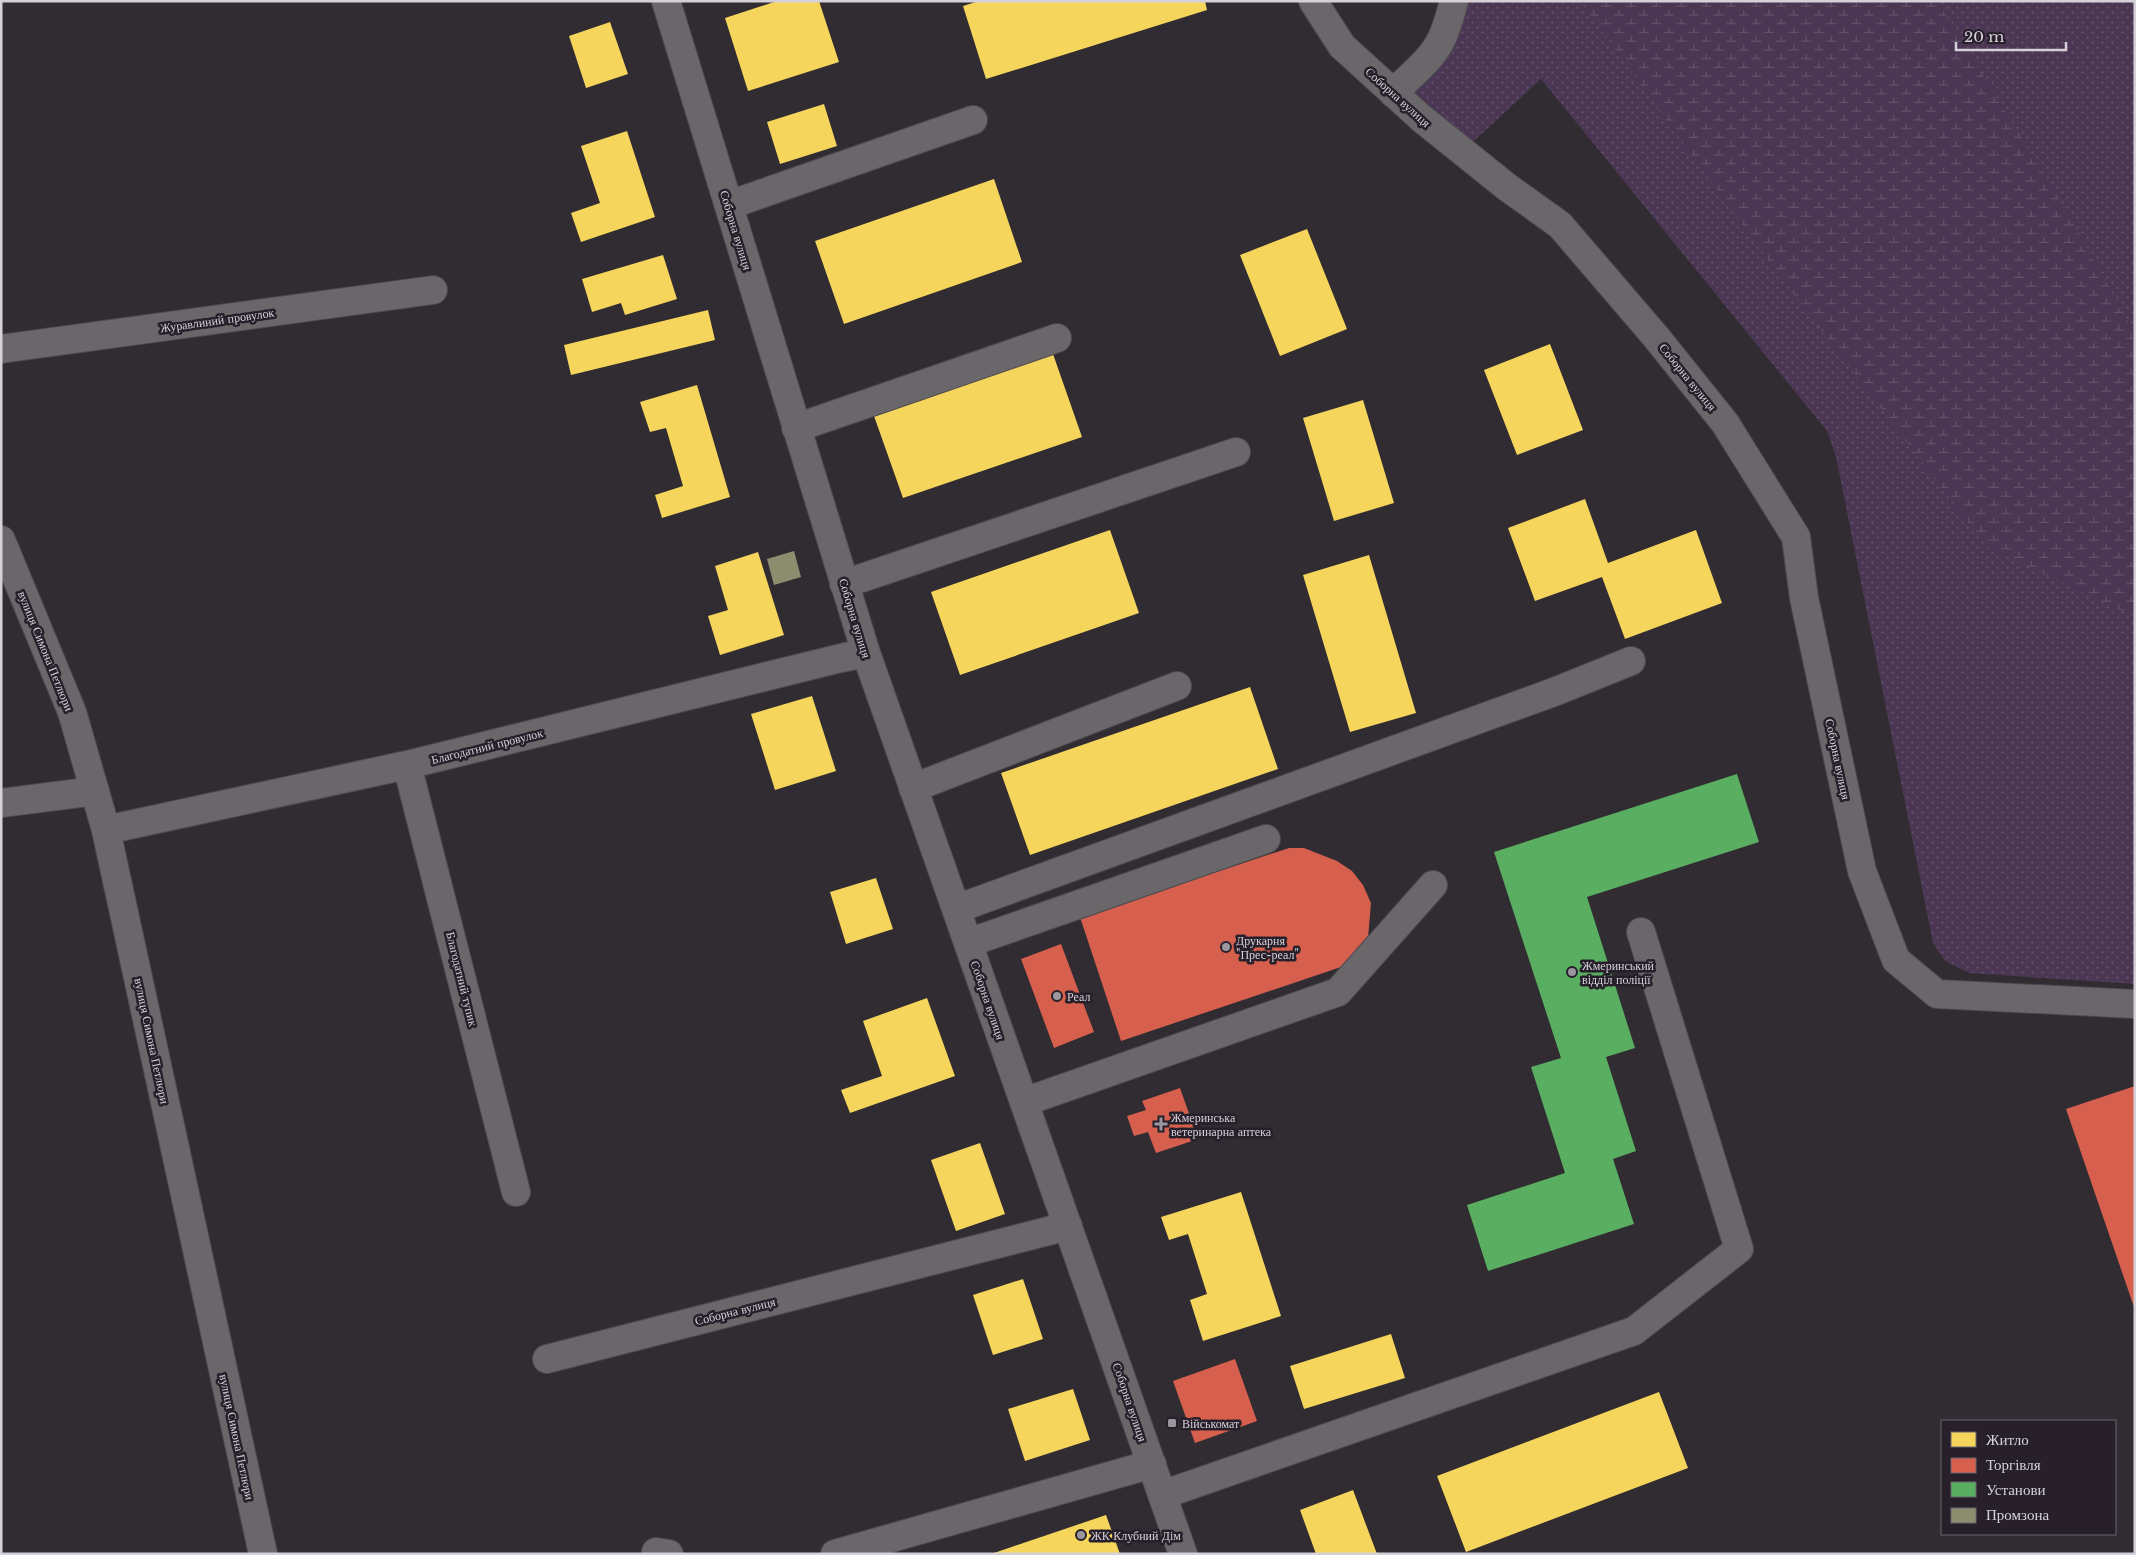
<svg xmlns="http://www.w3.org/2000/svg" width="2136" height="1555" font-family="'Libre Baskerville',serif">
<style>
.grass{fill:url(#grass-dots)}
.wetland{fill:url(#wetland-marsh)}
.homes{fill:#f6d55c}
.shops{fill:#d6604d}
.public{fill:#5aae61}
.industry{fill:#8c8c6e}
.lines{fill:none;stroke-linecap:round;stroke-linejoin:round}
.minor-casing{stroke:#4d4a4f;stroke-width:30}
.minor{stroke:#6a676b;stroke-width:28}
.poi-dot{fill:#9c979e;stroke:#271f2a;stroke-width:2}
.labels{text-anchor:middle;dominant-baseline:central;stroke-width:5;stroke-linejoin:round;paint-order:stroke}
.street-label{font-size:12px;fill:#d6d1d9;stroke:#271f2a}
.poi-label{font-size:12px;fill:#d6d1d9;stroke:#271f2a;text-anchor:start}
</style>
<defs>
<pattern id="grass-dots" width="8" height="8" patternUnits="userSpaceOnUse" patternTransform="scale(1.25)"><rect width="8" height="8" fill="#4b3654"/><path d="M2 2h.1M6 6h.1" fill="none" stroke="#64526c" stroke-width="1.8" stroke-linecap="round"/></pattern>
<pattern id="wetland-marsh" width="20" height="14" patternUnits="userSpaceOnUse" patternTransform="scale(1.25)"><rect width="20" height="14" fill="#4b3654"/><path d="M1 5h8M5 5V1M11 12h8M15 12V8" fill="none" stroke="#64526c"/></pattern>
</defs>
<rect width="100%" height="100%" fill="#302c31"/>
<path class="grass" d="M 1454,1 L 2135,1 L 2135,984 L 1969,973 L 1945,961 L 1933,943 L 1836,457 L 1827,431 L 1541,79 L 1463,151 L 1393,93 Z"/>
<path class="wetland" d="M 1580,1 L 1937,1 L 2069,215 L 2135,334 L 2135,617 L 1987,547 L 1785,283 Z"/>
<path class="homes" d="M 777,1 L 819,1 L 839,62 L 748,91 L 725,18 Z
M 979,1 L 1205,1 L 1207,10 L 986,79 L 963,6 Z
M 610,22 L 628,74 L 586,88 L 569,36 Z
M 824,104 L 837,146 L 780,164 L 767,122 Z
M 627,131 L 655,217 L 581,242 L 571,213 L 600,203 L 581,146 Z
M 994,179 L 1022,262 L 844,324 L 815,241 Z
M 1307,229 L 1347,329 L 1280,356 L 1240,255 Z
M 663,255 L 677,299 L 625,315 L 621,303 L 592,312 L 582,279 Z
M 708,310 L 715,340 L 571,375 L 564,345 Z
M 1550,344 L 1583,430 L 1517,455 L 1484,370 Z
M 1053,354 L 1082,437 L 903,498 L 874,416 Z
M 697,385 L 730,497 L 662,518 L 655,495 L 683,486 L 666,428 L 650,432 L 640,402 Z
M 1363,400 L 1394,503 L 1334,521 L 1303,418 Z
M 1585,499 L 1608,563 L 1696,530 L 1722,603 L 1625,639 L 1602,577 L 1535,601 L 1508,528 Z
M 1110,530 L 1139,613 L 960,675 L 931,592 Z
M 758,552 L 784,635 L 720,655 L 708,616 L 728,610 L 715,566 Z
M 1369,555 L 1416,713 L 1350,732 L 1303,575 Z
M 1250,687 L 1278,769 L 1030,855 L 1001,773 Z
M 812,696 L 836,771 L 775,790 L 751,714 Z
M 876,878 L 893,929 L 846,944 L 830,892 Z
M 927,998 L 955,1076 L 850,1113 L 841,1090 L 882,1076 L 863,1021 Z
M 980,1143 L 1005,1214 L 956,1231 L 931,1160 Z
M 1241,1192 L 1281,1316 L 1203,1341 L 1190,1300 L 1207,1294 L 1188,1234 L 1169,1240 L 1161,1217 Z
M 1023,1279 L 1043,1339 L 993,1355 L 973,1295 Z
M 1391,1334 L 1405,1378 L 1304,1409 L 1290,1366 Z
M 1073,1389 L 1090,1440 L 1025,1461 L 1008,1409 Z
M 1659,1392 L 1688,1468 L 1466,1552 L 1437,1476 Z
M 1353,1490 L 1377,1554 L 1316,1554 L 1300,1510 Z
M 1106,1515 L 1120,1554 L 994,1554 L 994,1553 Z"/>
<path class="shops" d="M 1289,848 L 1304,848 L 1337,861 L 1352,871 L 1363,885 L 1371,903 L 1368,938 L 1356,957 L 1344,966 L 1121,1041 L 1080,917 Z
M 1061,944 L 1094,1032 L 1054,1048 L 1021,959 Z
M 2135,1086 L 2135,1307 L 2134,1307 L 2066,1109 Z
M 1180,1088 L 1198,1139 L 1156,1153 L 1148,1132 L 1134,1136 L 1127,1116 L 1146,1110 L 1142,1101 Z
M 1235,1359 L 1257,1421 L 1195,1443 L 1173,1381 Z"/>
<path class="public" d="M 1737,774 L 1759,842 L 1587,897 L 1635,1048 L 1606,1057 L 1636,1151 L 1613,1159 L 1634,1224 L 1488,1271 L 1467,1205 L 1565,1173 L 1531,1067 L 1561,1058 L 1494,852 Z"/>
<path class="industry" d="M 794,551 L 801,577 L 774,585 L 767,559 Z"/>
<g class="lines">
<g class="minor-casing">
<path id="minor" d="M 666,1 L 866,653 L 1183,1554
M 1313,1 L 1342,46 L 1421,118 L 1507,187 L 1560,225 L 1656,337 L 1725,423 L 1796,537 L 1804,598 L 1862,871 L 1896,960 L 1937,994 L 2135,1004
M 1393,93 C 1409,77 1430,61 1440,42 C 1447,29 1450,15 1454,1
M 729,205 L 973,120
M 1,349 L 433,290
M 796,428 L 1057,338
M 1,540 L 72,712 L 106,830 L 263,1554
M 844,584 L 1236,452
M 407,765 L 516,1192
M 913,788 L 1177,686
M 1,803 L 95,791
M 106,830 L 407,765 L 841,658 L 866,653
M 956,909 L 1554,692 L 1631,661
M 968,943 L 1266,839
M 1024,1102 L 1338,992 L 1433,885
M 547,1359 L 1068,1226
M 1162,1495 L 1634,1331 L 1739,1249 L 1641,932
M 656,1552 L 669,1554
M 835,1554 L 1152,1464"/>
</g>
<use href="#minor" class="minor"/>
</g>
<g class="poi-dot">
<circle cx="1226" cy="947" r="5"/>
<circle cx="1572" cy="972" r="5"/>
<circle cx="1057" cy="996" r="5"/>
<path d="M1158.5 1116.5h5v5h5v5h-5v5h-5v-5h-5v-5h5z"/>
<rect x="1167" y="1418" width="10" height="10" rx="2.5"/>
<circle cx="1081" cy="1535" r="5"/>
</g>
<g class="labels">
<g class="street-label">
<text transform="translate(1398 97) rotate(42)">Соборна вулиця</text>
<text transform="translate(736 230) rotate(73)">Соборна вулиця</text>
<text transform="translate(217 320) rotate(-8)">Журавлиний провулок</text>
<text transform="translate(1688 377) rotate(51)">Соборна вулиця</text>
<text transform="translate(855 618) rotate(73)">Соборна вулиця</text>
<text transform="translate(46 651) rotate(68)">вулиця Симона Петлюри</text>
<text transform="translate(487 746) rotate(-14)">Благодатний провулок</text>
<text transform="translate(1838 759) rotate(78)">Соборна вулиця</text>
<text transform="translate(462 979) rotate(76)">Благодатний тупик</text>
<text transform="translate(988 1000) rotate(71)">Соборна вулиця</text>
<text transform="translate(152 1041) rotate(78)">вулиця Симона Петлюри</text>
<text transform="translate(735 1311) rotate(-14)">Соборна вулиця</text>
<text transform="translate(1130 1402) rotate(71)">Соборна вулиця</text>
<text transform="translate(237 1437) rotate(78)">вулиця Симона Петлюри</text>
</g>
<g class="poi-label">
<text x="1236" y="940">Друкарня<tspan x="1236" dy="14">"Прес-реал"</tspan></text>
<text x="1582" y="965">Жмеринський<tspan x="1582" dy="14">відділ поліції</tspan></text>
<text x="1067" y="996">Реал</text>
<text x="1171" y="1117">Жмеринська<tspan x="1171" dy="14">ветеринарна аптека</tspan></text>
<text x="1182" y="1423">Військомат</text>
<text x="1091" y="1535">ЖК Клубний Дім</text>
</g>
</g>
<rect width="2136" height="1555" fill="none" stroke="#d6d1d9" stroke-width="5"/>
<rect x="1941" y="1420" width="175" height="115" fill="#271f2a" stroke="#6d6670"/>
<rect x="1951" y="1432" width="25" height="15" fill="#f6d55c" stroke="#6d6670"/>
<text x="1986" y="1445" font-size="15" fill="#d6d1d9">Житло</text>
<rect x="1951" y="1458" width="25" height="15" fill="#d6604d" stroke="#6d6670"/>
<text x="1986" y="1470" font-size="15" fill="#d6d1d9">Торгівля</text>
<rect x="1951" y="1482" width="25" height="15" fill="#5aae61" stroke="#6d6670"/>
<text x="1986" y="1495" font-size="15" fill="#d6d1d9">Установи</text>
<rect x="1951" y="1508" width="25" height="15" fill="#8c8c6e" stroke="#6d6670"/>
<text x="1986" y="1520" font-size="15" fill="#d6d1d9">Промзона</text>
<path d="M1956 42v8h110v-8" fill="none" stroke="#d6d1d9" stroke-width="2.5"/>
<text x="1964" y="42" font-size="15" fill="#d6d1d9" stroke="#271f2a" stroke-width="4" paint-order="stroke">20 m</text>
</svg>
